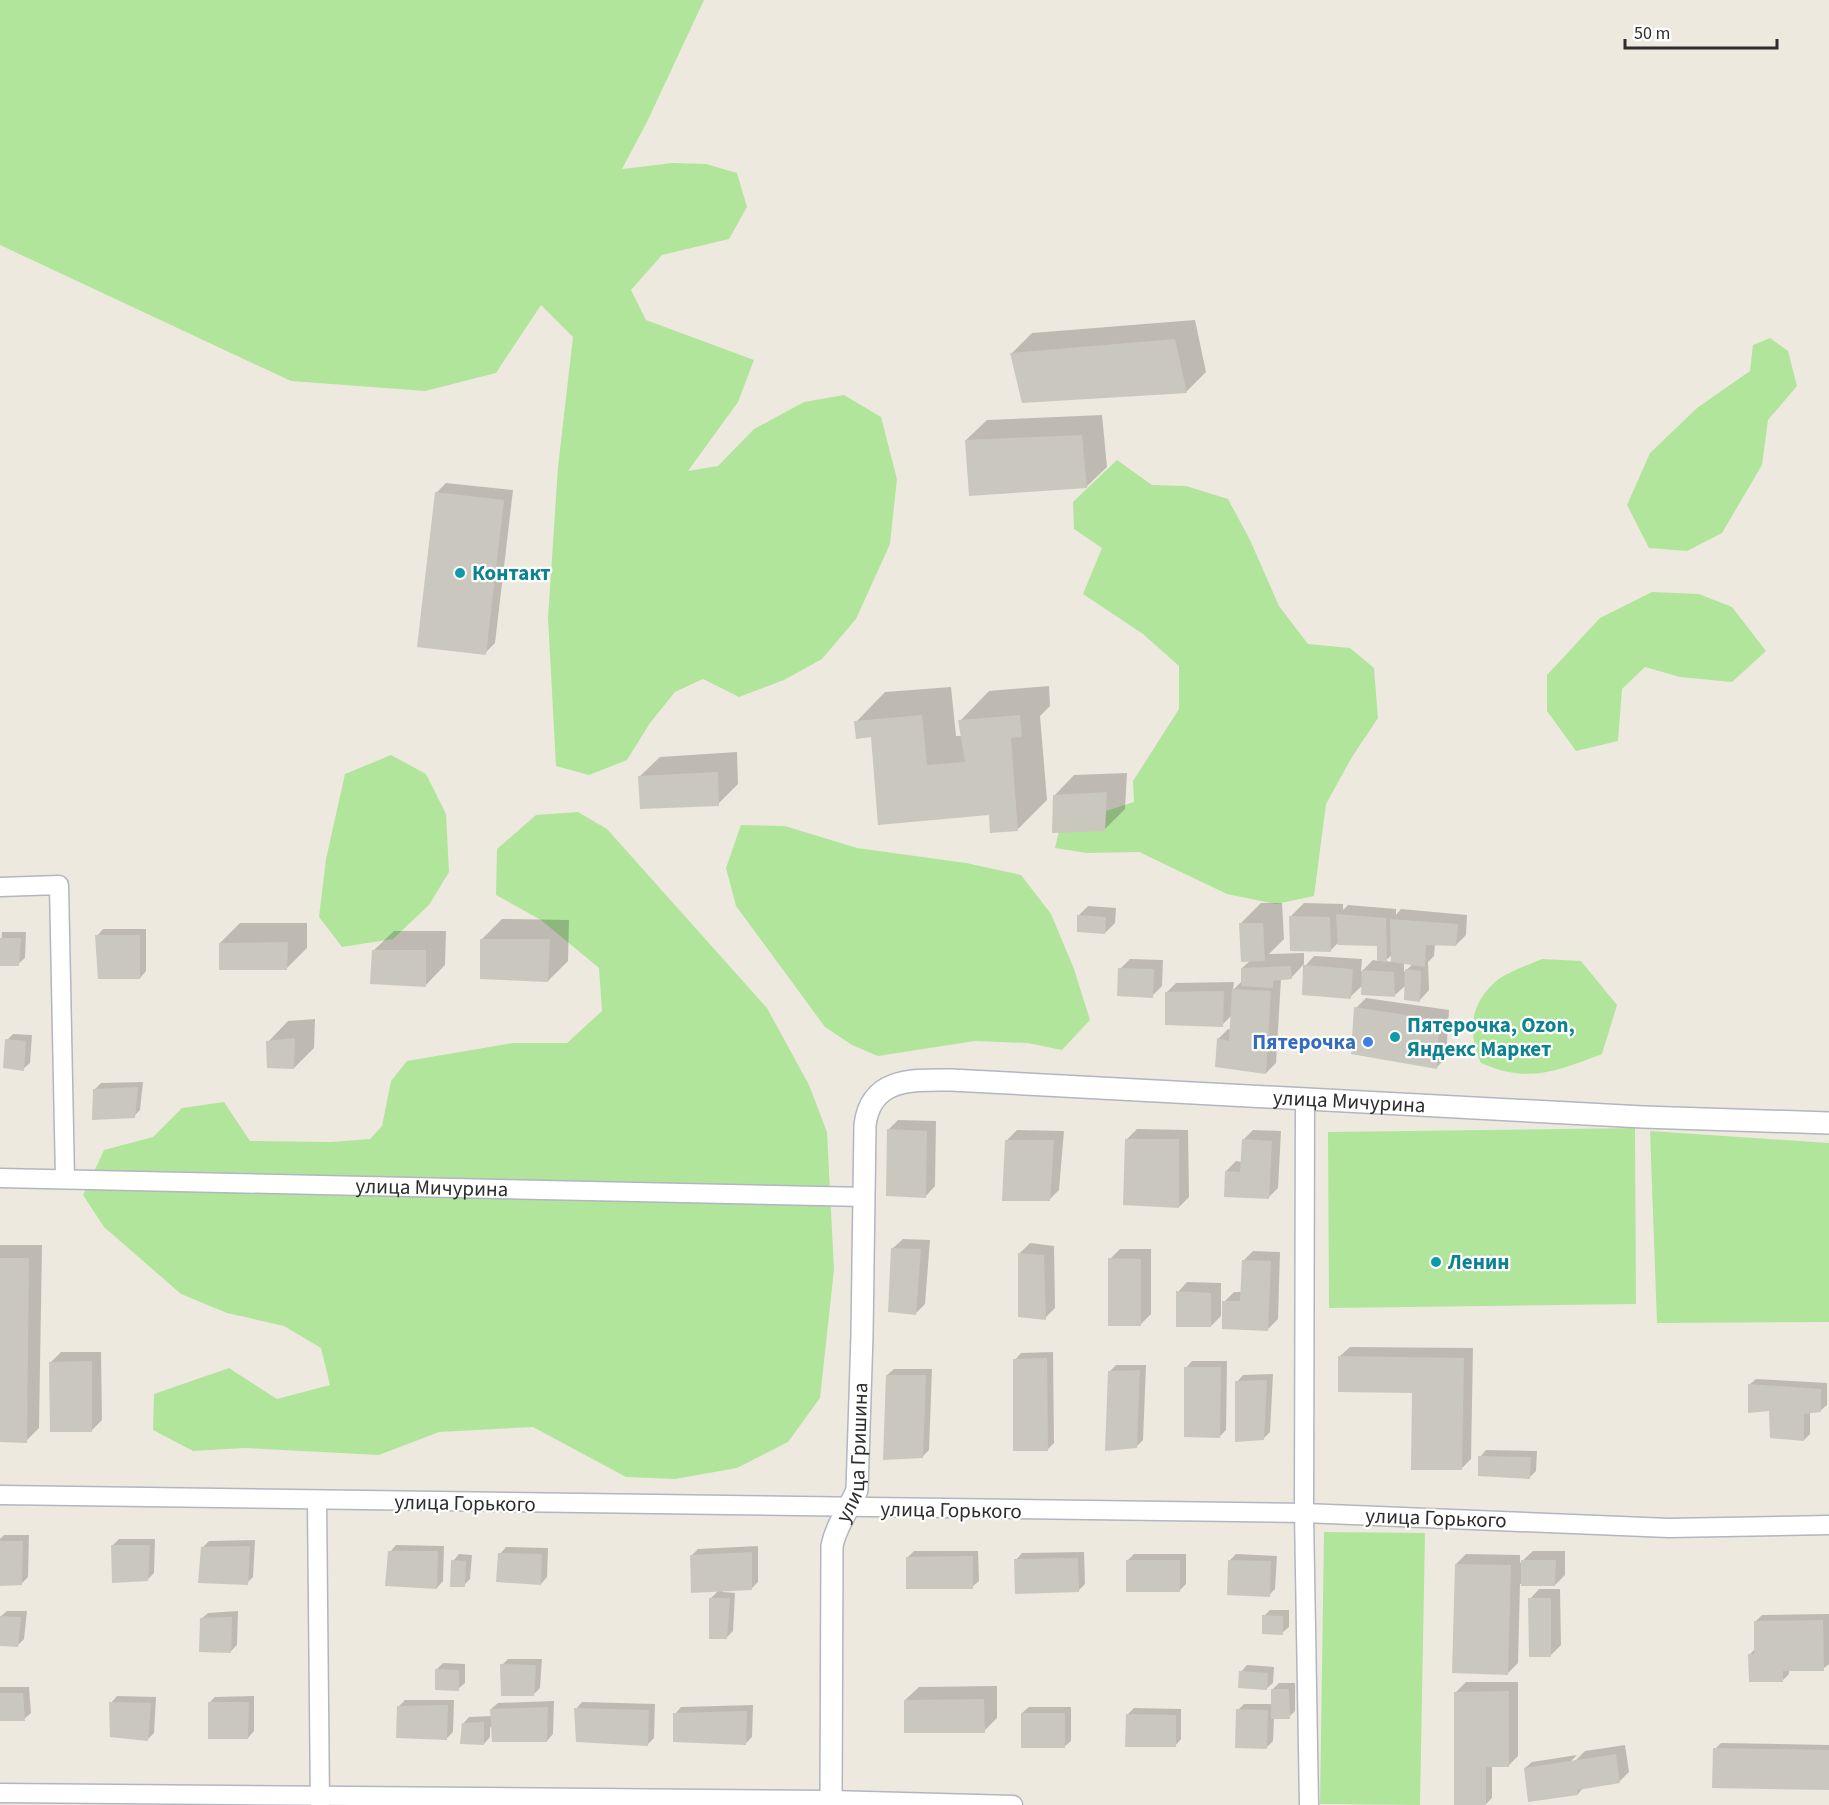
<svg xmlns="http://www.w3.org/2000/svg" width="1829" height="1805" font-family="'Source Sans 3',sans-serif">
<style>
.green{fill:#b1e59c}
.shadow{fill:#0003;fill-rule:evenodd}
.building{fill:#cac7be}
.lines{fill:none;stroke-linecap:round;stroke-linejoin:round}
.minor-casing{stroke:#b3b5c0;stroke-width:21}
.tertiary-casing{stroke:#b3b5c0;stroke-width:24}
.minor{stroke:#fff;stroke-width:18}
.tertiary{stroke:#fff;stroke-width:21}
.culture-dot{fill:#0f9aa8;stroke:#fff;stroke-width:2}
.shop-dot{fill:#3f7fe0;stroke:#fff;stroke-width:2}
.labels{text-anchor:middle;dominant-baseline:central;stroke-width:4.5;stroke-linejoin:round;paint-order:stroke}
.culture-label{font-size:21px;font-weight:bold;fill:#0d838f;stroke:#fff;text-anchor:start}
.shop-label{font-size:21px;font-weight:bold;fill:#366cbe;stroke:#fff;text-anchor:end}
.street-label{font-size:21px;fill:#2d2d2d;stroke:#fff}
</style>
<rect width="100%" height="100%" fill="#eee9df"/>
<path class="green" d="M 0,0 L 704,0 L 647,122 L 622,169 L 673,163 L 706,164 L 737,173 L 747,207 L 729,239 L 662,255 L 631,290 L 646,320 L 754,360 L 738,402 L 688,471 L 718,466 L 754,429 L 804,402 L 844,395 L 881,417 L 897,479 L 890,544 L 856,619 L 822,659 L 784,680 L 739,697 L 703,679 L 675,692 L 650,723 L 627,760 L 589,775 L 556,766 L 548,618 L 558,467 L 573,337 L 541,305 L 496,373 L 425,391 L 291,381 L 0,245 Z
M 1770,338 L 1788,351 L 1797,386 L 1768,420 L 1762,465 L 1722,533 L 1687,551 L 1649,548 L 1627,505 L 1650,453 L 1697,408 L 1750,371 L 1753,345 Z
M 1117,460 L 1152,485 L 1186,486 L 1228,499 L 1250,540 L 1279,606 L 1308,644 L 1350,648 L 1374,668 L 1378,718 L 1352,757 L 1326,804 L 1314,896 L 1276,904 L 1227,894 L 1139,852 L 1087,853 L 1055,848 L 1062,817 L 1094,815 L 1134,802 L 1133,781 L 1179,709 L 1179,666 L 1143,634 L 1083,594 L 1102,548 L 1074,529 L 1073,502 Z
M 1652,592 L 1699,594 L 1732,607 L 1766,651 L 1732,682 L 1680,677 L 1645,667 L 1622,689 L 1618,741 L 1576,751 L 1547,711 L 1547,675 L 1600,618 Z
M 391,755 L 426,774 L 446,814 L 449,872 L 429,905 L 393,939 L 342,947 L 319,917 L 326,859 L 345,774 Z
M 578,812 L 607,829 L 767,1008 L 809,1085 L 827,1132 L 834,1270 L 820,1398 L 788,1442 L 737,1468 L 675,1479 L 626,1477 L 533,1427 L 439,1432 L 379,1455 L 244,1448 L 193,1451 L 153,1430 L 154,1394 L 229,1368 L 277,1399 L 330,1385 L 321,1348 L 284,1326 L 227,1313 L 181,1294 L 104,1227 L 83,1195 L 104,1150 L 153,1137 L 182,1108 L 224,1102 L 250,1141 L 331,1142 L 370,1139 L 382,1126 L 391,1081 L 407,1061 L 513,1043 L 567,1043 L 602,1011 L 599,968 L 541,920 L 496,895 L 497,849 L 536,815 Z
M 741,825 L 785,826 L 857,848 L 966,863 L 1021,875 L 1051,914 L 1074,969 L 1090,1020 L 1062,1050 L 1027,1043 L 975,1041 L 878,1056 L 852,1045 L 825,1027 L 736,906 L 726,868 Z
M 1542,959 L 1581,961 L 1617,1005 L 1602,1054 C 1556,1071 1529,1084 1481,1063 C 1468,1032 1469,1006 1495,982 C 1507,972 1528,965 1542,959 Z
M 1635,1128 L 1636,1304 L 1329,1308 L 1328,1132 Z
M 1650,1131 L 1829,1143 L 1829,1322 L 1657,1323 Z
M 1324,1532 L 1425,1533 L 1420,1805 L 1320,1804 Z"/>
<path class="shadow" d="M 1195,320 L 1206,372 L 1186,392 L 1012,353 L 1032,333 Z
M 1102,415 L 1107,467 L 1086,487 L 966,440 L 987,420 Z
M 446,483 L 513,490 L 495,643 L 485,653 L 436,493 Z
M 1049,686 L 1050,706 L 1040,716 L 1047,800 L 1018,829 L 872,736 L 856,722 L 885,692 L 951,687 L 956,736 L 962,736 L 960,721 L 989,691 Z
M 737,752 L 738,784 L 718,804 L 639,777 L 660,757 Z
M 1127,773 L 1125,809 L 1104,830 L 1054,796 L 1074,775 Z
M 1261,903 L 1282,903 L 1284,939 L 1269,954 L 1304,953 L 1304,964 L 1291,978 L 1281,979 L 1276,1063 L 1266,1073 L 1218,1039 L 1228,1029 L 1231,1030 L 1232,1015 L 1222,1025 L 1166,993 L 1176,983 L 1234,982 L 1233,990 L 1242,981 L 1242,968 L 1251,960 L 1241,923 Z
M 1304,903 L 1343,904 L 1343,910 L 1348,905 L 1396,909 L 1396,915 L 1401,909 L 1467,915 L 1466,935 L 1456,945 L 1435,944 L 1434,956 L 1428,962 L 1429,990 L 1420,1000 L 1406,985 L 1394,996 L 1363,985 L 1350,997 L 1305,966 L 1314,956 L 1362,959 L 1361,972 L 1373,960 L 1378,961 L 1378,945 L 1338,943 L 1330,951 L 1290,917 ZM 1393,954 L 1393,962 L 1385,961 ZM 1404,962 L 1413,964 L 1404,972 Z
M 1088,906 L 1116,908 L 1115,923 L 1105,933 L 1078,916 Z
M 502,919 L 569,920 L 568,961 L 548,981 L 482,939 Z
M 240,923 L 307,923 L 307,948 L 286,969 L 220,943 Z
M 103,929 L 146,929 L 146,971 L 140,978 L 97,936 Z
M 394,931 L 446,931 L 445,965 L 425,986 L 373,951 Z
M 2,932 L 26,932 L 25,958 L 18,964 L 0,964 Z
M 1130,959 L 1163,960 L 1162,986 L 1152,996 L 1120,969 Z
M 1366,998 L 1449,1010 L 1446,1058 L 1436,1068 L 1356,1008 Z
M 315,1019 L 314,1048 L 294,1068 L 268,1042 L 288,1021 Z
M 13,1034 L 32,1035 L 30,1063 L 23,1069 L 7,1040 Z
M 143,1082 L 140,1110 L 134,1116 L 94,1090 L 101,1083 Z
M 898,1120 L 936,1121 L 935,1186 L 926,1196 L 888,1130 Z
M 1137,1129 L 1188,1130 L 1189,1197 L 1179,1207 L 1127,1139 Z
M 1017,1130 L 1064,1131 L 1059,1190 L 1049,1200 L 1007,1140 Z
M 1253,1130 L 1281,1131 L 1278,1188 L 1268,1198 L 1226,1171 L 1236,1161 L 1242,1162 L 1243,1140 Z
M 903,1239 L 930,1240 L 925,1304 L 915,1314 L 893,1248 Z
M 1030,1243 L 1054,1246 L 1055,1308 L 1045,1318 L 1020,1253 Z
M 0,1245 L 42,1245 L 39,1428 L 26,1441 L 0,1441 Z
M 1120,1249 L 1151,1249 L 1151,1314 L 1141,1324 L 1110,1259 Z
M 1253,1251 L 1280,1252 L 1278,1319 L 1268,1329 L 1224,1302 L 1234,1292 L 1242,1292 L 1243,1261 Z
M 1187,1282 L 1221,1283 L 1221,1316 L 1211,1326 L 1178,1292 Z
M 1350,1347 L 1473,1348 L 1471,1459 L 1461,1469 L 1414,1392 L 1340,1356 Z
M 61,1352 L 101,1352 L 102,1420 L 92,1430 L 51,1362 Z
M 1053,1352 L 1054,1443 L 1047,1450 L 1015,1360 L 1021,1353 Z
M 1192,1361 L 1227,1361 L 1226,1430 L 1219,1437 L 1186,1368 Z
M 1116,1365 L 1146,1365 L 1143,1440 L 1136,1447 L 1110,1371 Z
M 894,1369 L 932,1369 L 929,1450 L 923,1456 L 887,1375 Z
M 1273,1374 L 1270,1432 L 1264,1438 L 1237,1382 L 1243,1375 Z
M 1756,1379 L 1827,1383 L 1827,1405 L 1820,1411 L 1810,1412 L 1810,1434 L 1804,1440 L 1749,1385 Z
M 1486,1450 L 1537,1451 L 1536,1471 L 1530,1477 L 1480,1457 Z
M 4,1535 L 29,1535 L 28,1577 L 22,1583 L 0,1585 L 0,1539 Z
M 119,1539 L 155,1539 L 154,1573 L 147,1580 L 113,1545 Z
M 255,1540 L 253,1577 L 247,1583 L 203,1547 L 209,1541 Z
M 396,1545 L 444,1546 L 443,1581 L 437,1588 L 390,1552 Z
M 758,1546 L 758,1582 L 752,1588 L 723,1590 L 723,1592 L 735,1593 L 733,1631 L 726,1638 L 710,1599 L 719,1590 L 692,1555 L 698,1549 Z
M 506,1547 L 548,1548 L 547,1577 L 541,1584 L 500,1554 Z
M 914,1551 L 978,1551 L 979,1581 L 972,1587 L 908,1557 Z
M 1533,1551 L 1565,1551 L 1565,1575 L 1555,1585 L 1520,1584 L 1518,1663 L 1508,1673 L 1456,1564 L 1466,1554 L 1520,1555 L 1520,1563 Z
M 1084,1552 L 1085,1584 L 1078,1591 L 1016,1560 L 1022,1553 Z
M 459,1554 L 472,1555 L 470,1579 L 464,1585 L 453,1561 Z
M 1134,1554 L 1186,1554 L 1186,1584 L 1180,1590 L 1127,1561 Z
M 1236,1554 L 1277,1556 L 1275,1589 L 1269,1595 L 1230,1560 Z
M 1539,1589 L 1560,1589 L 1561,1645 L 1551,1655 L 1530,1599 Z
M 1270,1610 L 1289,1610 L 1289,1627 L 1282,1633 L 1264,1616 Z
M 7,1611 L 27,1611 L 24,1639 L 18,1645 L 0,1645 L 0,1617 Z
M 238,1611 L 237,1645 L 231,1651 L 201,1619 L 208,1613 Z
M 1829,1614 L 1829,1664 L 1823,1669 L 1789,1670 L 1789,1674 L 1783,1680 L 1750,1654 L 1756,1648 L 1755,1622 L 1762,1615 Z
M 508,1659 L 542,1659 L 540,1688 L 534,1694 L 502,1665 Z
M 443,1663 L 465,1664 L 465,1683 L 458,1689 L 436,1670 Z
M 1247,1665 L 1274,1667 L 1273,1683 L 1266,1689 L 1241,1672 Z
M 1466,1682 L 1518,1682 L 1518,1756 L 1508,1766 L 1492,1766 L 1492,1798 L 1486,1804 L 1456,1692 Z
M 1279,1683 L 1295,1683 L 1295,1711 L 1289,1717 L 1274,1718 L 1273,1741 L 1267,1747 L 1238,1710 L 1244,1704 L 1273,1704 L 1272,1690 Z
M 997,1686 L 997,1718 L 984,1731 L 905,1700 L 919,1687 Z
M 0,1687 L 29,1687 L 31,1713 L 24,1719 L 0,1720 Z
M 117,1696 L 156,1697 L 154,1733 L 148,1739 L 111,1703 Z
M 254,1696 L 254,1731 L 248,1738 L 209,1703 L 215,1697 Z
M 405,1700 L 454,1700 L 453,1732 L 446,1739 L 399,1706 Z
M 554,1701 L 553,1734 L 547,1741 L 490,1727 L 490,1737 L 484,1744 L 463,1724 L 469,1717 L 492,1716 L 491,1709 L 498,1703 Z
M 582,1702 L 655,1704 L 654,1738 L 648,1744 L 576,1709 Z
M 753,1705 L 752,1737 L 746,1743 L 675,1714 L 681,1707 Z
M 1029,1707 L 1071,1707 L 1071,1741 L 1064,1747 L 1022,1713 Z
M 1134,1708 L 1181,1709 L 1181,1739 L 1175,1746 L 1127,1715 Z
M 1721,1743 L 1829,1745 L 1829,1789 L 1715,1749 Z
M 1625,1745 L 1629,1772 L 1619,1782 L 1584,1787 L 1578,1794 L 1525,1768 L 1532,1762 L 1577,1755 L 1570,1762 L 1574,1762 L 1585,1751 Z"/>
<path class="building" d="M 1175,339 L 1187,393 L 1022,403 L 1010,353 Z
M 1082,435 L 1087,488 L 969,496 L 965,440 Z
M 435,492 L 504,500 L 486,655 L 417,647 Z
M 922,715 L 927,765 L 965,762 L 958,720 L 1020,715 L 1022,737 L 1011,738 L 1018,831 L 990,833 L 989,815 L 878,825 L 871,737 L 856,739 L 854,721 Z
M 718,772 L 719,806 L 640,809 L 638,776 Z
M 1107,792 L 1105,831 L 1052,833 L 1053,795 Z
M 1336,914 L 1386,918 L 1387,962 L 1377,961 L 1377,946 L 1338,945 Z
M 1077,915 L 1106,917 L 1105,934 L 1077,932 Z
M 1289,916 L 1330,917 L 1331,952 L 1290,951 Z
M 1390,919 L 1458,924 L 1456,946 L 1426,945 L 1425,967 L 1391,962 Z
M 1239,923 L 1263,923 L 1265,961 L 1241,962 Z
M 95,935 L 140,935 L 140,979 L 98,979 Z
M 0,938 L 21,938 L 19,966 L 0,966 Z
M 480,939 L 550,939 L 548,982 L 480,979 Z
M 288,942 L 287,970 L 219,970 L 219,943 Z
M 372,950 L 426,950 L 426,987 L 370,984 Z
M 1303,965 L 1353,969 L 1351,999 L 1302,995 Z
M 1291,966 L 1292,979 L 1273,981 L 1273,988 L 1241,986 L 1241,968 Z
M 1118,968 L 1154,969 L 1153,998 L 1117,996 Z
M 1405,969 L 1421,971 L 1420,1002 L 1404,1000 Z
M 1362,970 L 1394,972 L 1395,997 L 1361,995 Z
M 1232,989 L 1271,991 L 1266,1074 L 1215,1067 L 1217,1038 L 1229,1041 Z
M 1224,991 L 1223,1027 L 1165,1025 L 1165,992 Z
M 1354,1007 L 1439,1020 L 1437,1069 L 1351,1054 Z
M 295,1038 L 294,1069 L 267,1068 L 266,1041 Z
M 5,1039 L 26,1041 L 24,1071 L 3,1068 Z
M 138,1087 L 135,1118 L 92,1120 L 93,1089 Z
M 887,1129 L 927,1131 L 926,1198 L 886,1196 Z
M 1125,1139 L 1179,1139 L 1179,1208 L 1123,1205 Z
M 1242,1139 L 1272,1141 L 1269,1199 L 1224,1197 L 1225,1171 L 1240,1172 Z
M 1005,1140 L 1054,1140 L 1050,1201 L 1002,1201 Z
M 891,1248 L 921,1249 L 916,1315 L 888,1312 Z
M 1018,1253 L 1044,1255 L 1046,1320 L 1018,1317 Z
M 0,1258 L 29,1258 L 27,1443 L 0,1442 Z
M 1108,1258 L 1141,1259 L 1141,1326 L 1108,1326 Z
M 1242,1260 L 1271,1261 L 1268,1331 L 1222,1329 L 1222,1301 L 1240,1301 Z
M 1176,1291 L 1211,1293 L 1211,1327 L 1176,1327 Z
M 1338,1356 L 1464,1358 L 1462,1470 L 1411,1470 L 1412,1393 L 1338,1392 Z
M 1047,1358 L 1048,1451 L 1013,1451 L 1013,1359 Z
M 92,1361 L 92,1432 L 50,1432 L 49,1362 Z
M 1184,1367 L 1221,1367 L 1220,1438 L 1184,1437 Z
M 1140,1370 L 1137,1448 L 1105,1451 L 1108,1371 Z
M 886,1375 L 926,1375 L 923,1458 L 883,1460 Z
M 1267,1380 L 1264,1440 L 1235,1442 L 1235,1381 Z
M 1748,1384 L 1821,1389 L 1821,1412 L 1804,1414 L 1804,1441 L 1770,1438 L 1769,1411 L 1748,1413 Z
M 1478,1456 L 1531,1457 L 1530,1479 L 1478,1476 Z
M 0,1541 L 23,1541 L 22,1585 L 0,1586 Z
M 111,1545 L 150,1545 L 148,1581 L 112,1583 Z
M 250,1546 L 248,1585 L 198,1583 L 201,1547 Z
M 388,1551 L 438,1551 L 437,1589 L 385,1586 Z
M 752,1552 L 752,1590 L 691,1593 L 690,1555 Z
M 498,1553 L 542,1554 L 541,1585 L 496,1582 Z
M 973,1556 L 973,1589 L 906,1589 L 906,1557 Z
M 1078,1558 L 1079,1592 L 1015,1594 L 1014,1559 Z
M 451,1560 L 466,1561 L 465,1587 L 450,1587 Z
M 1126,1560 L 1180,1560 L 1180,1592 L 1126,1592 Z
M 1228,1560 L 1271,1561 L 1270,1597 L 1227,1595 Z
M 1521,1560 L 1556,1560 L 1555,1586 L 1521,1586 Z
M 1455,1564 L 1511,1565 L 1508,1675 L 1452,1673 Z
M 709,1598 L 730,1598 L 727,1639 L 709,1639 Z
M 1528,1598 L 1551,1598 L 1551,1657 L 1529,1657 Z
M 1262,1615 L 1283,1616 L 1283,1635 L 1262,1634 Z
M 0,1616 L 21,1617 L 18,1647 L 0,1646 Z
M 232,1617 L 231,1653 L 199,1652 L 200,1618 Z
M 1823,1620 L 1824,1671 L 1783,1671 L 1783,1682 L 1749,1682 L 1748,1654 L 1754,1654 L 1754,1621 Z
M 500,1664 L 536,1665 L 534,1696 L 501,1696 Z
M 435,1669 L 459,1670 L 459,1691 L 435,1690 Z
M 1239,1671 L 1268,1673 L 1267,1690 L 1238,1688 Z
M 1271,1689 L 1289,1689 L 1290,1719 L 1271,1719 Z
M 1509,1691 L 1509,1767 L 1486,1767 L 1486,1805 L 1454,1805 L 1454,1692 Z
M 0,1693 L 23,1693 L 25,1721 L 0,1721 Z
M 984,1699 L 985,1733 L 904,1733 L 904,1700 Z
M 109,1702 L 151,1703 L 148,1741 L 110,1737 Z
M 208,1702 L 249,1702 L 248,1739 L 208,1739 Z
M 448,1705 L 447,1740 L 396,1738 L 397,1706 Z
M 548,1707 L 547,1742 L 492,1742 L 490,1709 Z
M 574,1708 L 649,1710 L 648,1746 L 576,1742 Z
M 1236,1709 L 1268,1710 L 1267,1749 L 1235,1748 Z
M 747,1711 L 746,1745 L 673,1742 L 673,1713 Z
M 1021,1713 L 1065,1713 L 1065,1748 L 1021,1748 Z
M 1126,1714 L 1176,1715 L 1176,1747 L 1125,1747 Z
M 484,1722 L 484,1745 L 460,1744 L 462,1723 Z
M 1713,1748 L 1829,1750 L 1829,1790 L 1712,1788 Z
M 1616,1754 L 1620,1783 L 1577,1790 L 1578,1795 L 1528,1802 L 1524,1768 Z"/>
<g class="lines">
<g class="minor-casing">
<g id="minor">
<path d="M 0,887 L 59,885 L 65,1179"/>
<path d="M 1305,1098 L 1304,1513 L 1309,1805"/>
<path id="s1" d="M 0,1178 L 865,1197"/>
<path d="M 0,1495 L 1304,1513 L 1669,1528 L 1829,1525"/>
<path d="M 317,1501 L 320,1805"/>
<path d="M 0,1793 L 831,1800 L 1013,1805"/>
</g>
</g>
<g class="tertiary-casing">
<g id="tertiary">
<path id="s2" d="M 831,1805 L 832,1546 C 836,1525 849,1510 857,1490 L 862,1335 L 865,1125 C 871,1077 913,1080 951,1080 L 1643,1117 L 1829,1123"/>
</g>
</g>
<use href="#minor" class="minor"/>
<use href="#tertiary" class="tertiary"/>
</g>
<g class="culture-dot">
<circle cx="460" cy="573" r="6"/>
<circle cx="1395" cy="1037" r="6"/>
<circle cx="1436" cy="1262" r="6"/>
</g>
<circle class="shop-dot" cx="1368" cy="1042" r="6"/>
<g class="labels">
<g class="culture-label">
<text x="472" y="573">Контакт</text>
<text x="1407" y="1025">Пятерочка, Ozon,<tspan x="1407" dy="24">Яндекс Маркет</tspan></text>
<text x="1448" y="1262">Ленин</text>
</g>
<g class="shop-label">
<text x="1356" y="1042">Пятерочка</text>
</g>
<g class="street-label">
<text stroke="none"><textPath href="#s2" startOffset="1194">улица Мичурина</textPath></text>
<text stroke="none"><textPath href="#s1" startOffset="432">улица Мичурина</textPath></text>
<text stroke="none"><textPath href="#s2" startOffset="357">улица Гришина</textPath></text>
<text transform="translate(465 1503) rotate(1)">улица Горького</text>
<text transform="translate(951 1510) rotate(1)">улица Горького</text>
<text transform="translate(1436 1518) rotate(2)">улица Горького</text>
</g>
</g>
<path d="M1625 39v9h152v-9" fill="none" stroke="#2d2d2d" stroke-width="3"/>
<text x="1634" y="39" font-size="18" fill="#2d2d2d" stroke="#ffffff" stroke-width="4.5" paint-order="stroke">50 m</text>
</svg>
